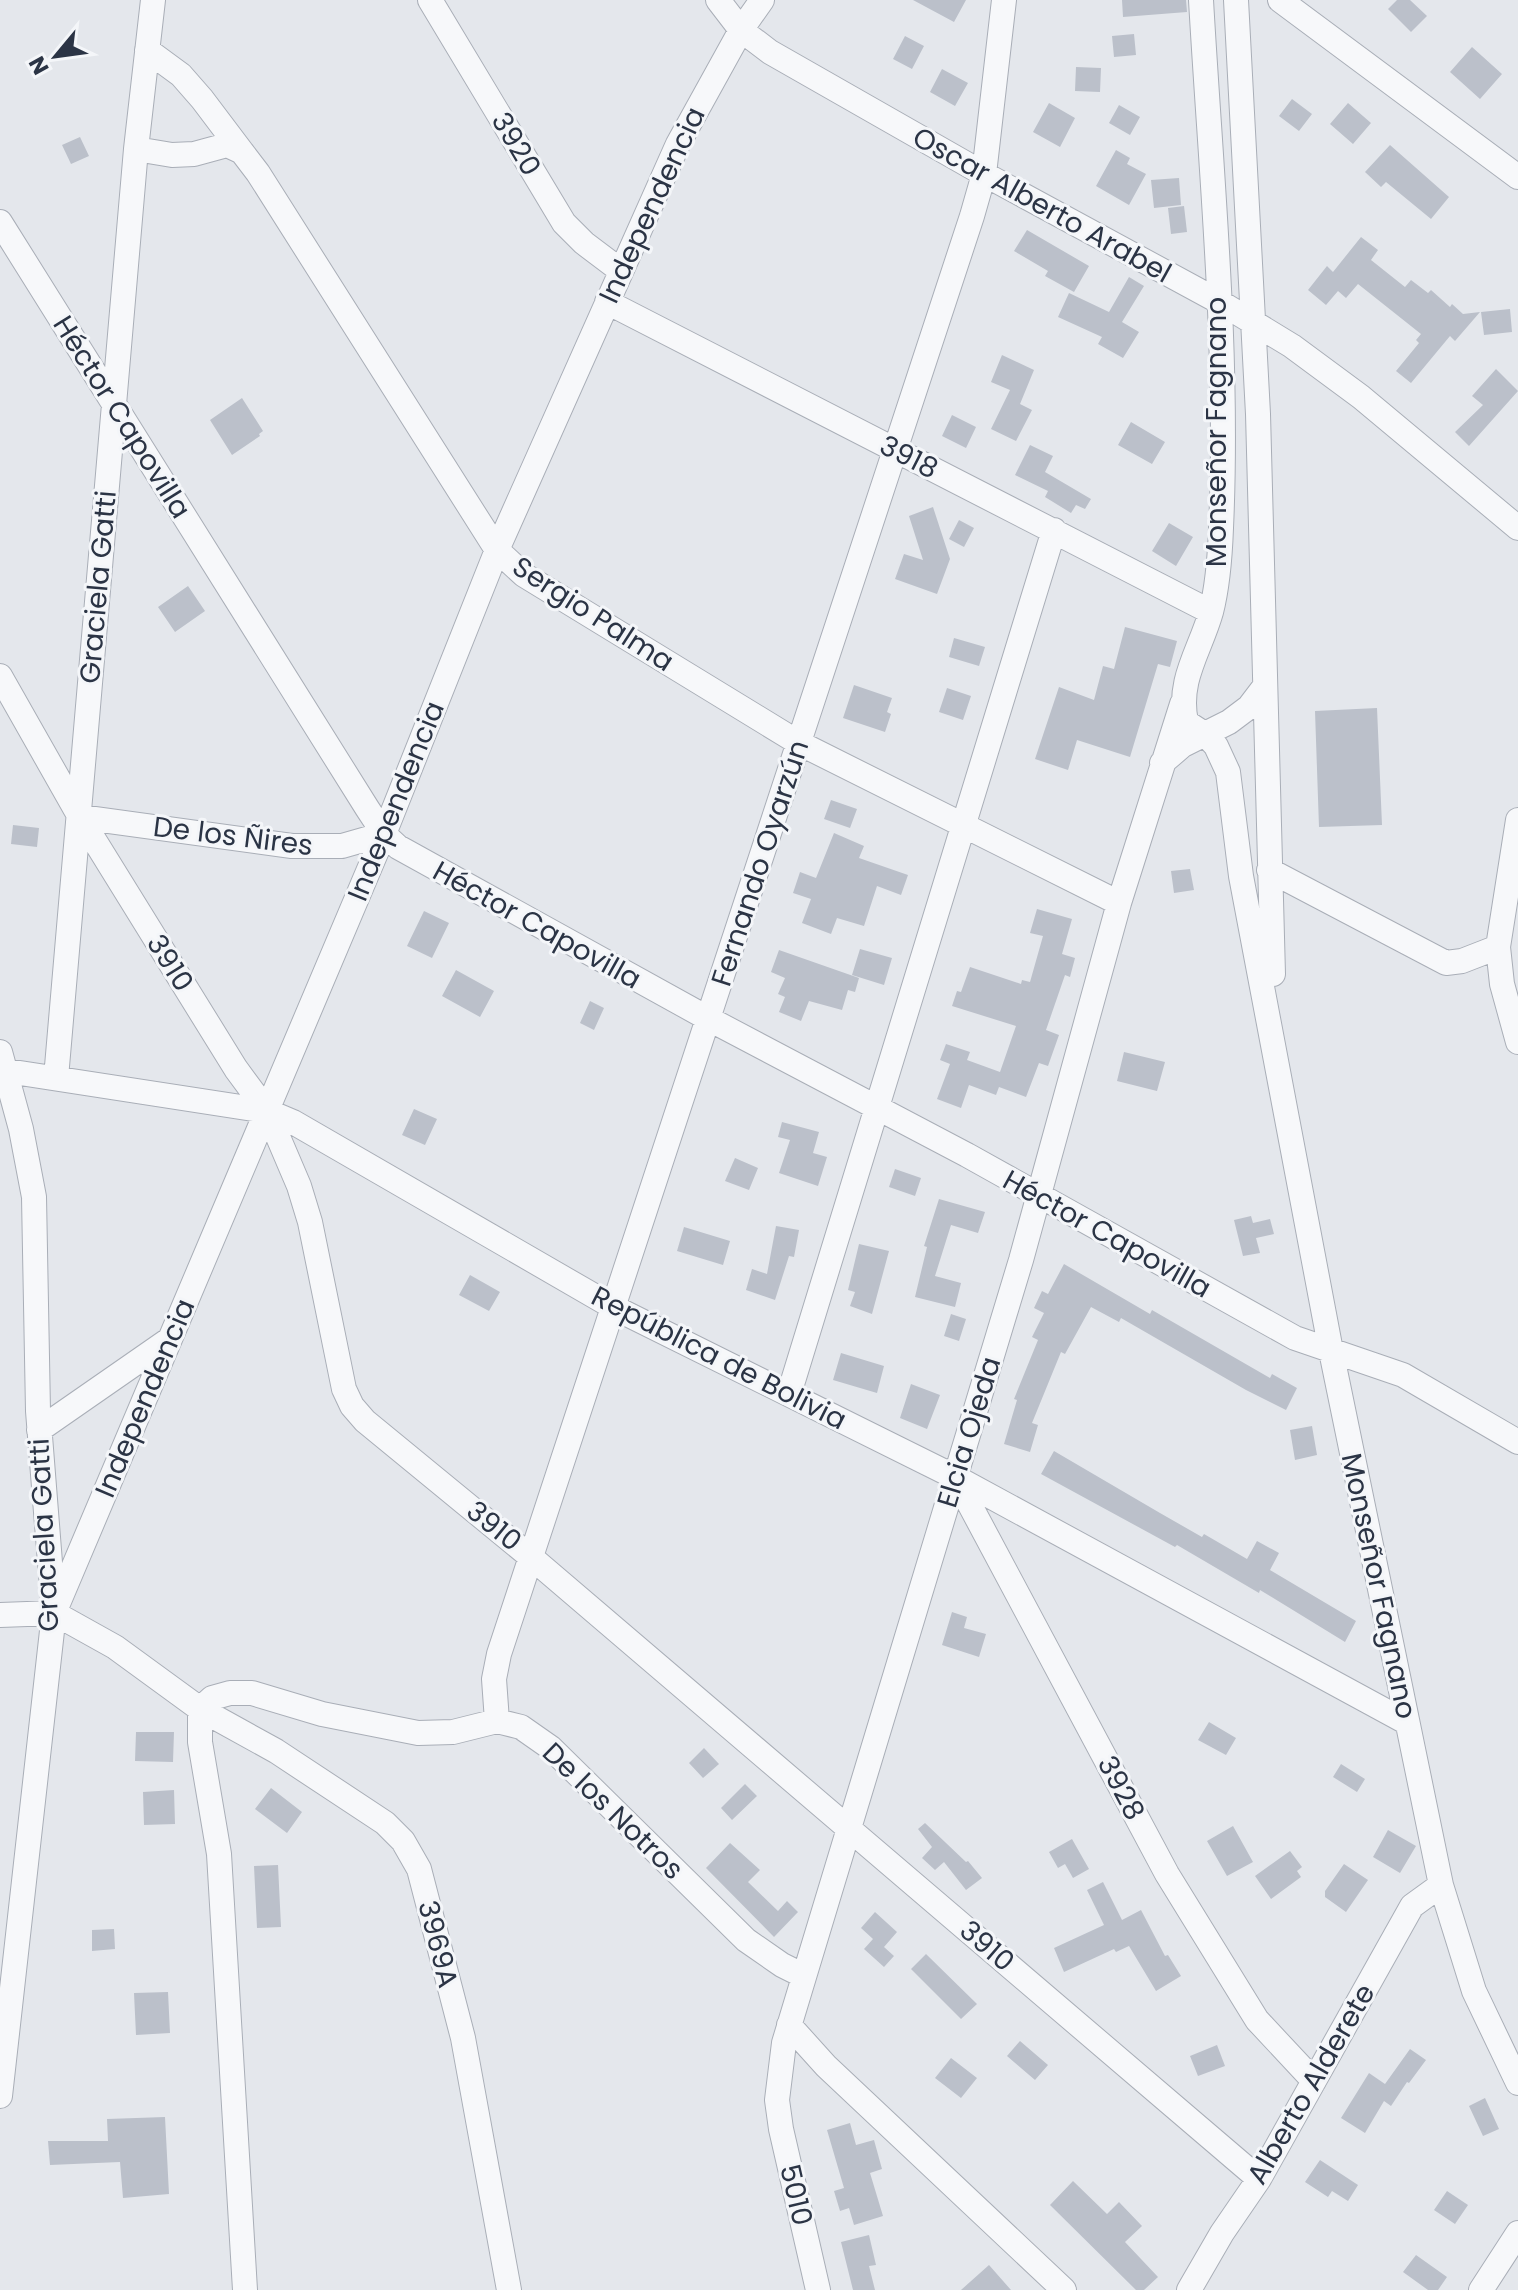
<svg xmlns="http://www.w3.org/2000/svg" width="1518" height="2290" font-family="Poppins,sans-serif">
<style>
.building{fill:#bbc0ca}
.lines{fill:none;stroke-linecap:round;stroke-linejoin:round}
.minor-casing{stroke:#a9aeb7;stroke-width:26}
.minor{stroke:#f7f8fa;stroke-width:24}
.labels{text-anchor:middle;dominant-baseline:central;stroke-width:6;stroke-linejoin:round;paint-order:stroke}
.street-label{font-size:28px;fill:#2b3445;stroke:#f4f6f9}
</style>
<rect width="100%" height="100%" fill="#e4e7ec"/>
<path class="building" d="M 913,0 L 966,0 L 954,22 Z
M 1122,0 L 1186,0 L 1187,12 L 1123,17 Z
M 1397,0 L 1410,0 L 1427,16 L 1411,32 L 1388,9 Z
M 1134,34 L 1136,55 L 1114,57 L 1112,36 Z
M 905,36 L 924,46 L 912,69 L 893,59 Z
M 1472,47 L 1502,74 L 1480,99 L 1450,72 Z
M 1076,67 L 1101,68 L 1100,92 L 1075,91 Z
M 942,69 L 968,83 L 955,106 L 930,92 Z
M 1292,99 L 1312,114 L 1299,131 L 1279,116 Z
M 1049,103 L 1075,118 L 1060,147 L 1033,132 Z
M 1348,103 L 1371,123 L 1353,144 L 1330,124 Z
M 1119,105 L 1140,117 L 1130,135 L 1109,123 Z
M 80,137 L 89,156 L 71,164 L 62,145 Z
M 1390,145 L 1449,197 L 1431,219 L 1386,182 L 1381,187 L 1365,172 Z
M 1116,150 L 1130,158 L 1127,164 L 1146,174 L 1129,205 L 1096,186 Z
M 1179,178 L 1181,205 L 1154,208 L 1151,180 Z
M 1184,206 L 1187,232 L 1171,234 L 1168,208 Z
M 1027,230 L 1089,266 L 1074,292 L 1045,276 L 1048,271 L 1014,251 Z
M 1361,237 L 1378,250 L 1371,260 L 1405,287 L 1411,280 L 1428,293 L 1431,290 L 1450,307 L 1452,304 L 1463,314 L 1480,312 L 1455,341 L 1450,336 L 1411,383 L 1396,371 L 1419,343 L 1416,340 L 1421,334 L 1358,284 L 1346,298 L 1338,291 L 1326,305 L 1308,290 L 1327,266 L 1333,272 Z
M 1129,277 L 1144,286 L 1122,322 L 1139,332 L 1123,358 L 1098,344 L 1102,337 L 1058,317 L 1069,293 L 1109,312 Z
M 1510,309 L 1512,332 L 1484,335 L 1481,312 Z
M 1002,355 L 1034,370 L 1020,404 L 1032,410 L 1016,441 L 991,429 L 1010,390 L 991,382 Z
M 1496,369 L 1518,391 L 1469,446 L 1455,432 L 1483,405 L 1472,396 Z
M 242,398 L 263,431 L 259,434 L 260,436 L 232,455 L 210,420 Z
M 952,415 L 976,427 L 966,448 L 942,436 Z
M 1131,422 L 1165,442 L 1152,464 L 1118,445 Z
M 1030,445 L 1053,456 L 1045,472 L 1091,499 L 1085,509 L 1076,505 L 1071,513 L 1045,497 L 1048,491 L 1015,475 Z
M 933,507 L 950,559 L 937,594 L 895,579 L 904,554 L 923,560 L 909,516 Z
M 959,520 L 974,528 L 964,547 L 949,539 Z
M 1169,523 L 1193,537 L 1176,566 L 1152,551 Z
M 188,586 L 205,611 L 175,632 L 158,607 Z
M 1125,627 L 1177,641 L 1170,667 L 1158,664 L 1130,757 L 1077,740 L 1068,770 L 1035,759 L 1059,687 L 1094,700 L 1103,666 L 1114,669 Z
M 954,638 L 985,647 L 979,666 L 949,657 Z
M 854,685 L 892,698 L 887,712 L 891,714 L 885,732 L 843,718 Z
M 947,688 L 971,696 L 963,720 L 939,712 Z
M 1377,708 L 1382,825 L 1319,827 L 1315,711 Z
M 831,800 L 857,809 L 850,828 L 824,819 Z
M 13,825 L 39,828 L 37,847 L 11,844 Z
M 834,833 L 864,846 L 859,858 L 908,875 L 901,895 L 877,886 L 864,926 L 837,918 L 831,934 L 802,923 L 811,899 L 793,893 L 800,872 L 816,878 Z
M 1190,869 L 1194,890 L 1174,893 L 1171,871 Z
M 1037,909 L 1072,919 L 1062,954 L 1075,958 L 1070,977 L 1065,975 L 1046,1030 L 1059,1035 L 1048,1066 L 1039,1063 L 1026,1097 L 999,1087 L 996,1095 L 969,1085 L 961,1108 L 937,1099 L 950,1064 L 940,1060 L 946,1044 L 970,1052 L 967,1060 L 1000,1072 L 1016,1026 L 952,1006 L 957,991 L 961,992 L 970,967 L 1021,984 L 1022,980 L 1030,982 L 1043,936 L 1030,933 Z
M 424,911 L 449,923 L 432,958 L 407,946 Z
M 860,949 L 892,958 L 884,985 L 852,975 Z
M 779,950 L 859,978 L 855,992 L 848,990 L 842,1010 L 809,1001 L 801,1021 L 779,1012 L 785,997 L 778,994 L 785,978 L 771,972 Z
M 456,970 L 494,991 L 480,1017 L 442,996 Z
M 590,1001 L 604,1008 L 594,1030 L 580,1023 Z
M 1124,1052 L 1165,1062 L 1157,1091 L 1117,1081 Z
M 414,1109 L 437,1119 L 425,1145 L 402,1135 Z
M 782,1122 L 819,1132 L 813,1153 L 827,1157 L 818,1186 L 779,1173 L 790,1140 L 778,1137 Z
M 735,1158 L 758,1168 L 749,1190 L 725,1181 Z
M 895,1169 L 921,1178 L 915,1196 L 889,1187 Z
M 939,1199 L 985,1212 L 978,1233 L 951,1225 L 935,1276 L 961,1283 L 955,1307 L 915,1297 L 927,1247 L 924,1246 Z
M 1251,1216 L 1253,1223 L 1270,1219 L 1274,1234 L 1256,1238 L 1260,1253 L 1243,1256 L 1234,1220 Z
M 776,1226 L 799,1230 L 794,1257 L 789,1256 L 775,1300 L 746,1290 L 752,1269 L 767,1274 Z
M 684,1227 L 730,1241 L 723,1265 L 677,1251 Z
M 859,1244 L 889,1251 L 872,1314 L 850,1306 L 855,1292 L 848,1290 Z
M 1064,1264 L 1150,1314 L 1152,1310 L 1270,1378 L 1272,1374 L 1297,1388 L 1286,1410 L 1246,1390 L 1121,1318 L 1119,1322 L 1091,1307 L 1065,1354 L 1061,1352 L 1032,1423 L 1038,1425 L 1030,1452 L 1004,1444 L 1017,1400 L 1014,1399 L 1038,1340 L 1032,1337 L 1044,1313 L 1034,1308 L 1042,1291 L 1048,1294 Z
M 470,1275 L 500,1292 L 489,1311 L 459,1295 Z
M 951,1314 L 966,1319 L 959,1341 L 944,1336 Z
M 841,1353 L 884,1366 L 877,1393 L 833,1380 Z
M 911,1384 L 940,1395 L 927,1429 L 900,1418 Z
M 1312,1426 L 1317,1455 L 1295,1460 L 1290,1430 Z
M 1054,1451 L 1160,1513 L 1202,1537 L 1204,1534 L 1247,1559 L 1257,1541 L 1279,1553 L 1270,1570 L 1356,1621 L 1345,1642 L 1260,1590 L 1259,1593 L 1177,1545 L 1175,1547 L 1041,1474 Z
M 952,1612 L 967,1617 L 964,1628 L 986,1634 L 979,1657 L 942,1645 Z
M 1209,1722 L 1236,1738 L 1226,1755 L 1198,1740 Z
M 136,1732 L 174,1732 L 173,1762 L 135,1761 Z
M 704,1748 L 719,1764 L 703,1778 L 689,1763 Z
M 1341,1764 L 1365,1779 L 1357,1792 L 1333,1777 Z
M 745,1784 L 757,1796 L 732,1820 L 721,1808 Z
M 271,1788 L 302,1812 L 287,1833 L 255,1809 Z
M 174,1790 L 175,1824 L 144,1825 L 143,1792 Z
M 925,1823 L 966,1862 L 968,1861 L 982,1878 L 966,1890 L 944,1862 L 935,1870 L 922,1858 L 932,1847 L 918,1829 Z
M 1233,1826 L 1253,1862 L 1227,1876 L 1207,1841 Z
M 1388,1830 L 1416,1846 L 1400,1873 L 1373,1857 Z
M 1072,1839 L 1089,1869 L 1073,1878 L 1065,1864 L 1058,1868 L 1049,1852 Z
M 730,1843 L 760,1870 L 748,1882 L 778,1911 L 787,1901 L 798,1912 L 774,1937 L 706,1868 Z
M 1290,1851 L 1302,1867 L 1297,1871 L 1301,1877 L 1271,1899 L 1255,1876 Z
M 1344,1864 L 1368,1880 L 1346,1912 L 1325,1897 L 1325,1891 Z
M 278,1865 L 281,1927 L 257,1928 L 254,1866 Z
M 1103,1882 L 1122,1920 L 1141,1910 L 1165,1956 L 1168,1955 L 1181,1976 L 1156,1991 L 1129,1946 L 1116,1952 L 1114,1949 L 1064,1972 L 1054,1948 L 1104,1925 L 1087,1890 Z
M 875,1912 L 897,1932 L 884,1947 L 894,1956 L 884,1967 L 864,1949 L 873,1939 L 861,1928 Z
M 114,1929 L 115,1949 L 92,1951 L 92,1930 Z
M 926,1954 L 977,2004 L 961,2019 L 911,1969 Z
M 168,1992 L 170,2033 L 136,2035 L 134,1993 Z
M 1020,2041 L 1048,2065 L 1035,2080 L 1007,2056 Z
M 1217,2045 L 1225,2066 L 1198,2076 L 1190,2056 Z
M 1410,2049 L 1426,2060 L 1409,2083 L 1407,2082 L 1391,2106 L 1384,2101 L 1365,2133 L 1341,2118 L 1369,2073 L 1385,2084 Z
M 951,2058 L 977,2078 L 961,2098 L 935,2078 Z
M 1485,2098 L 1499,2129 L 1483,2136 L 1469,2106 Z
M 165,2117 L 169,2194 L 123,2198 L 120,2162 L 50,2165 L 48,2141 L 108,2141 L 107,2119 Z
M 850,2123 L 856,2145 L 874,2140 L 882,2169 L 870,2173 L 883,2216 L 854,2225 L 849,2208 L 840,2211 L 834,2191 L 844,2188 L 827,2130 Z
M 1320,2160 L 1358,2185 L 1348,2201 L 1332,2191 L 1328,2197 L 1305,2182 Z
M 1073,2181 L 1107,2214 L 1119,2202 L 1142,2226 L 1125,2242 L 1158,2277 L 1144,2290 L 1136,2290 L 1050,2205 Z
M 1447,2191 L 1468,2205 L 1455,2224 L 1434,2210 Z
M 869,2235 L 876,2265 L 869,2266 L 875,2290 L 853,2290 L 841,2242 Z
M 1416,2255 L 1447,2277 L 1438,2290 L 1428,2290 L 1403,2272 Z
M 989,2265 L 1011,2290 L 961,2290 Z"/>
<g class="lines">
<g class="minor-casing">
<path id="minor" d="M 430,0 L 564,223 L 584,243 L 621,271
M 718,0 L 741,30 L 770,52 L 984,174 L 1218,301 L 1292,346 L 1361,397 L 1518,528
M 1201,0 C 1211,175 1229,352 1221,528 C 1220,555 1218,585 1211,612 C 1200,651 1177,680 1186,722 L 1206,735 L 1216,746 L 1228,772 L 1241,876 L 1331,1351 L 1441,1885 L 1474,1991 L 1518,2083
M 1236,0 L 1258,414 L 1273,974
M 1280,0 L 1518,177
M 147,50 L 181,75 L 202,99 L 242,152
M 136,149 L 172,155 L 194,154 L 227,145 L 242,152 L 258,173 L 497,550 L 524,575 L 799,743 L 1119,903
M 0,222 L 367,808 L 384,834 L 398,847 L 709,1019 L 967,1155 L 1295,1338 L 1403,1375 L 1518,1442
M 607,302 L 1211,612
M 0,676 L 80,817 L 236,1069 L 267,1111 L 299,1186 L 310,1222 L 344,1389 L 352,1406 L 365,1421 L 532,1558 L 1259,2179
M 1162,763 L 1183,745 L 1229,722 L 1249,707 L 1265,686
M 80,817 L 292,846 L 342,846 L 384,834
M 1518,820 L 1498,947 L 1502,984 L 1518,1042
M 1269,870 L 1446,963 L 1462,961 L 1498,947
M 0,1052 L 21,1129 L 34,1197 L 38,1411 L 54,1613 L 0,2096
M 7,1071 L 267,1111 L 293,1122 L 615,1308 L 955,1477 L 1406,1722
M 56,1078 L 136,149 L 153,0
M 789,1394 L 1054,530
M 39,1430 L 170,1339
M 955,1477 L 1167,1874 L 1257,2020 L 1314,2081
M 54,1613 L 384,834 L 497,550 L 678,144 L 741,30 L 762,0
M 0,1615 L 54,1613 L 115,1647 L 200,1709 L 212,1698 L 230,1693 L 252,1693 L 322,1714 L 418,1733 L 453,1732 L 497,1721 L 521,1727 L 551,1748 L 746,1940 L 782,1965 L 804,1976
M 497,1721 L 494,1679 L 499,1654 L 972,216 L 984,174 L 1004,0
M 789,2025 L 826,2066 L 1064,2290
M 245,2290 L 219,1854 L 200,1742 L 200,1709 L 276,1751 L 385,1823 L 403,1841 L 419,1869 L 463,2038 L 509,2290
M 818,2290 L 781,2129 L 777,2100 L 784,2043 L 1021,1260 L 1119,903 L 1182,704
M 1189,2290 L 1222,2233 L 1259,2179 L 1412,1906 L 1441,1885
M 1481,2290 L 1518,2233"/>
</g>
<use href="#minor" class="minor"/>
</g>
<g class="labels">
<g class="street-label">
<text transform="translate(516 144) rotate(59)">3920</text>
<text transform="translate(652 205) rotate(-65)">Independencia</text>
<text transform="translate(1042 205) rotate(29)">Oscar Alberto Arabel</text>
<text transform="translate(122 417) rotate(58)">Héctor Capovilla</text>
<text transform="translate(1216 432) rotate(-90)">Monseñor Fagnano</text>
<text transform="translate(909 457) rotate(27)">3918</text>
<text transform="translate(98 587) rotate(-85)">Graciela Gatti</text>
<text transform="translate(593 614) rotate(33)">Sergio Palma</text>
<text transform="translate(396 801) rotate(-68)">Independencia</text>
<text transform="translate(233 836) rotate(7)">De los Ñires</text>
<text transform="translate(760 863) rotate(-72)">Fernando Oyarzún</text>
<text transform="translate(537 925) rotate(29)">Héctor Capovilla</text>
<text transform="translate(170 963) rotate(58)">3910</text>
<text transform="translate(1107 1234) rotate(29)">Héctor Capovilla</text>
<text transform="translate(719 1358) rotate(27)">República de Bolivia</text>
<text transform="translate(145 1398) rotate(-67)">Independencia</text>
<text transform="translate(969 1432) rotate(-73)">Elcia Ojeda</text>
<text transform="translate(494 1526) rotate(39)">3910</text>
<text transform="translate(44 1535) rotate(-93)">Graciela Gatti</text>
<text transform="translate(1379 1586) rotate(78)">Monseñor Fagnano</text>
<text transform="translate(1121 1788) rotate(62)">3928</text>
<text transform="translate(613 1811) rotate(44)">De los Notros</text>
<text transform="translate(438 1944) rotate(76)">3969A</text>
<text transform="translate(987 1946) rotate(41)">3910</text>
<text transform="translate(1311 2084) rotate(-60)">Alberto Alderete</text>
<text transform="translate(796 2195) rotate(77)">5010</text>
</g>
</g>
<g transform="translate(56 56) rotate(241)" stroke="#f4f6f9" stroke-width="6" paint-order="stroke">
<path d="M0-6L14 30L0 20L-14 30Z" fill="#2b3445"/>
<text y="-12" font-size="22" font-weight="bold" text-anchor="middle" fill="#2b3445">N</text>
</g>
</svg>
